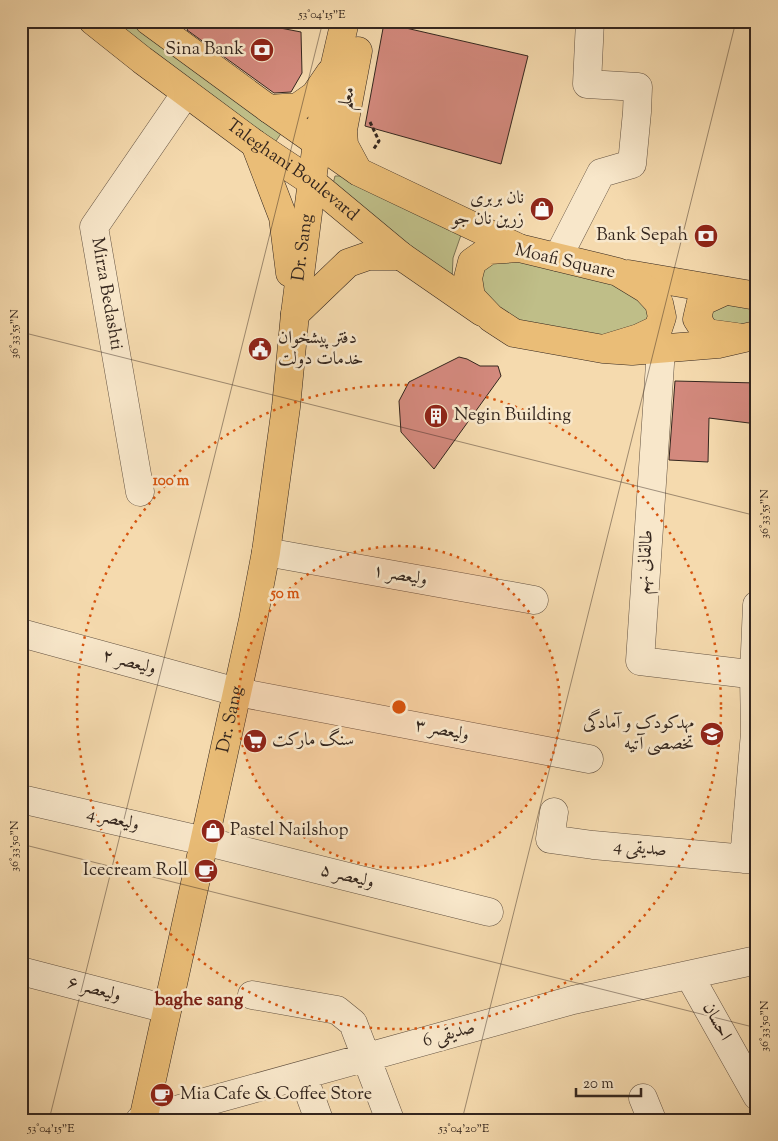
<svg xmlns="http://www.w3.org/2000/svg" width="778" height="1141" font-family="'Sorts Mill Goudy',Amiri,serif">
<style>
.green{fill:#bfbe88;stroke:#7a7253}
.building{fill:#d3897d;stroke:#34261e}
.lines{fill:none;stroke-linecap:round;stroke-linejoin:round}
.minor-casing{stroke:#645342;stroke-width:29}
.major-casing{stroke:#34261e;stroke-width:29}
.path{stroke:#34261e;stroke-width:3;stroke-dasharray:4 2.5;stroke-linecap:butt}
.minor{stroke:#f8e7ca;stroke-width:28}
.major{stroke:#eabd77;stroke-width:28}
.ticks{fill:none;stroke:#34261e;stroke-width:1;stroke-opacity:0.45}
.ring{fill:none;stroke:#d6540e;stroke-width:2.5;stroke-dasharray:2.5 5}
.labels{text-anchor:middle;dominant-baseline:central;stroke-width:5;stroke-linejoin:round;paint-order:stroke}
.poi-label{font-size:18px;fill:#34261e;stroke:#f8e7ca;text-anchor:end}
.street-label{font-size:18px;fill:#34261e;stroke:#f8e7ca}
.neighbourhood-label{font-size:19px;font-weight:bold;fill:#7a1f14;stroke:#f8e7ca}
.centre{fill:#d6540e;stroke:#f8e7ca;stroke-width:2.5}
.ring-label{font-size:15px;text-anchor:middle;font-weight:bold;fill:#d6540e;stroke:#f8e7ca;stroke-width:5;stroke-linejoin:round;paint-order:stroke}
.neatline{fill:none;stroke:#34261e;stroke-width:2}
.ticks-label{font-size:12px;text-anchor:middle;fill:#34261e}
</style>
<rect width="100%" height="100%" fill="#f5daae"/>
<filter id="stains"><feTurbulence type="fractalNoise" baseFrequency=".004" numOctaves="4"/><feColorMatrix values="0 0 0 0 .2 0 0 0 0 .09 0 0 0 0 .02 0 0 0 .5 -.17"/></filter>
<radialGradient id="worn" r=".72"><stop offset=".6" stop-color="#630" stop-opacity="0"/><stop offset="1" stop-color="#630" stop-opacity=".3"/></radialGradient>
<path class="green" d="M 102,21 L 143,21 L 286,126 L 270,150 Z
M 335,176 L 346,176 L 461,235 L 453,258 L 452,280 L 333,184 Z
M 497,257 L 618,282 L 647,304 L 648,324 L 605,341 L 525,325 L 493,309 L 479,287 L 480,267 Z
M 757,300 L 757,329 L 707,321 L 710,306 Z"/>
<path class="building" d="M 192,21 L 244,21 L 301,32 L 302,73 L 291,92 L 274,93 L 187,30 Z
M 384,23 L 528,56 L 501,164 L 365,126 Z
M 459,357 L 467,359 L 480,366 L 498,366 L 501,376 L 434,469 L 401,432 L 399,401 L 409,382 Z
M 675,381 L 757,383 L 757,424 L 709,418 L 708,462 L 669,460 Z"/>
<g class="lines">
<g class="minor-casing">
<path id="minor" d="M 558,257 L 601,173 L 632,164 L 637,112 L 638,87 L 587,84 L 590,21
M 661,349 L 640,661 L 757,675
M 140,492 L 94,227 L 186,93
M 266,552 L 534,600
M 21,633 L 237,692 L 589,759
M 21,799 L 204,841 L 489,912
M 554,812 L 550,839 L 593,845 L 757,860
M 744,859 L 755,733 L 754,675 L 757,605
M 21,971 L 167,1009
M 689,975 L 757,1096
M 252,995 L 337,1010 L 353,1023 L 390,1120
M 303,1076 L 319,1120
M 643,1098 L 652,1120
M 140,1120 L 573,1000 L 757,960"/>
</g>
<g class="major-casing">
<g id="major">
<path id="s1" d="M 93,21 L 142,60 L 255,144 L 312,182 L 401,256 L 482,312"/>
<path d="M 149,21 L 269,109 L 359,172 L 517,247"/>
<path d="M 358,51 L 343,130 L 344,145 L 358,171"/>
<path d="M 269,109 L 298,107 L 315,95 L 330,73"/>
<path d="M 255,144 L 283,217 L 290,273"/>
<path d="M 628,274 L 757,296"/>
<path d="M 725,291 L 701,302 L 697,319 L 706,333 L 736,337"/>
<path d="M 295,314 L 348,263 L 368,256 L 401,256"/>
<path d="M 603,349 L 639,338 L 658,329 L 662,317 L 659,303 L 646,289 L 618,272 L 519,248 L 489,250 L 472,262 L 468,278 L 471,297 L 491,318 L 514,333 L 603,349 L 632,351 L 718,344 L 757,335"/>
<path id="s2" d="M 143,1120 L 253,620 L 266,552 L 286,407 L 295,314 L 317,142 L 345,21"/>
</g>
</g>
<path class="path" d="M 370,122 L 379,141 L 373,150"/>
<use href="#minor" class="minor"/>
<use href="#major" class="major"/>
</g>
<path class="ticks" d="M 21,332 L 757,516M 21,844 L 757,1028M 49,1120 L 323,21M 462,1120 L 736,21"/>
<circle cx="399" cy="707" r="161" fill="#d6540e" fill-opacity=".12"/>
<g class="ring">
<circle cx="399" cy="707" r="161"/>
<circle cx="399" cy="707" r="322"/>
</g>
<defs>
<g id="bank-disc" transform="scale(1.25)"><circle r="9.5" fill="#8f2418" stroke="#f8e7ca"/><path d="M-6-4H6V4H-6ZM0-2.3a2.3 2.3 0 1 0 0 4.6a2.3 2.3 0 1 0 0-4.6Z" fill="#fff"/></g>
<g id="shop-disc" transform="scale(1.25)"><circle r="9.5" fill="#8f2418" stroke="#f8e7ca"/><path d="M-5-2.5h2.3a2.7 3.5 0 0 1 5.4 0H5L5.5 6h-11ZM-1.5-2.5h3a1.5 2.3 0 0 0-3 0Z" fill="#fff"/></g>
<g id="civic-disc" transform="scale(1.25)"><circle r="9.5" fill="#8f2418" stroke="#f8e7ca"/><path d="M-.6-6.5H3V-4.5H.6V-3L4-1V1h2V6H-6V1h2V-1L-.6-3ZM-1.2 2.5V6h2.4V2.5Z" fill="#fff"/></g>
<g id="building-disc" transform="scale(1.25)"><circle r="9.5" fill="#8f2418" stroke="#f8e7ca"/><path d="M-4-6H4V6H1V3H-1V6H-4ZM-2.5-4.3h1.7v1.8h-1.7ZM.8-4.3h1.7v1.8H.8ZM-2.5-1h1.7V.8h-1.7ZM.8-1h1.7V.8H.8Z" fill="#fff"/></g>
<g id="school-disc" transform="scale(1.25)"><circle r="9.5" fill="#8f2418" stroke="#f8e7ca"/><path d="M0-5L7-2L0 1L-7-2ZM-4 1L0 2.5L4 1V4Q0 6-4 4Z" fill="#fff"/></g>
<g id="supermarket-disc" transform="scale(1.25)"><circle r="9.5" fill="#8f2418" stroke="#f8e7ca"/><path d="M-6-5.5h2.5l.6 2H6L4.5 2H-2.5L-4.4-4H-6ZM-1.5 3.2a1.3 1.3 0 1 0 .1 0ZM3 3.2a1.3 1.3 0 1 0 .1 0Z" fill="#fff"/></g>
<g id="cafe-disc" transform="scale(1.25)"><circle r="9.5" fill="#8f2418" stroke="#f8e7ca"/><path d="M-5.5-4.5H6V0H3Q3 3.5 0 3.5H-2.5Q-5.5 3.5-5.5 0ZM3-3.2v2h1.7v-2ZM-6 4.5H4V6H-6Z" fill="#fff"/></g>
</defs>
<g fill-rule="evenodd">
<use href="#bank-disc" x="262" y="50"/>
<use href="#shop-disc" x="542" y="209"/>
<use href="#bank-disc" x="706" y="236"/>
<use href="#civic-disc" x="260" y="349"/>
<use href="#building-disc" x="436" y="416"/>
<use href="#school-disc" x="712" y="734"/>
<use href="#supermarket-disc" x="255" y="741"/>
<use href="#shop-disc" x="213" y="831"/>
<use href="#cafe-disc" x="206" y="871"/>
<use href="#cafe-disc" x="162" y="1095"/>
</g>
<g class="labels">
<g class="poi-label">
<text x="244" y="50">Sina Bank</text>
<text x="524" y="199">نان بربری<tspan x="524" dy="21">زرین نان جو</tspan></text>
<text x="688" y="236">Bank Sepah</text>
<text x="278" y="339" text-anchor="start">دفتر پیشخوان<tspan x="278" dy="21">خدمات دولت</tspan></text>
<text x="454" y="416" text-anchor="start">Negin Building</text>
<text x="694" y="724">مهدکودک و آمادگی<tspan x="694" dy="21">تخصصی آتیه</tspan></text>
<text x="272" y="741" text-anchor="start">سنگ مارکت</text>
<text x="230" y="831" text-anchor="start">Pastel Nailshop</text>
<text x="188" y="871">Icecream Roll</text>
<text x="180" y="1095" text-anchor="start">Mia Cafe &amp; Coffee Store</text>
</g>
<g class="street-label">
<text transform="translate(348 98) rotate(-78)">معلم</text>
<text stroke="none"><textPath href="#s1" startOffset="249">Taleghani Boulevard</textPath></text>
<text stroke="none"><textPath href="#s2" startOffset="888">Dr. Sang</textPath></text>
<text transform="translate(565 262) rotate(13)">Moafi Square</text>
<text transform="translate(106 294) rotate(80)">Mirza Bedashti</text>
<text transform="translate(646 562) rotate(-86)">طالقانی نهم</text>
<text transform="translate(400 576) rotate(10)">ولیعصر ١</text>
<text transform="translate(129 663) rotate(15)">ولیعصر ٢</text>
<text stroke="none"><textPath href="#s2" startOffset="410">Dr. Sang</textPath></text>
<text transform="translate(442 731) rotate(11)">ولیعصر ٣</text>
<text transform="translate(113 820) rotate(13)">ولیعصر 4</text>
<text transform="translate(640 849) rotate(5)">صدیقی 4</text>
<text transform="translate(347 877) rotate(14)">ولیعصر ۵</text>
<text transform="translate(94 990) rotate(15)">ولیعصر ۶</text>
<text transform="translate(716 1022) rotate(61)">احسان</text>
<text transform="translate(449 1035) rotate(-16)">صدیقی 6</text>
</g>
<g class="neighbourhood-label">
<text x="199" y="1000">baghe sang</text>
</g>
</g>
<circle cx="399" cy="707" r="8" class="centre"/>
<g class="ring-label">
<text x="171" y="485">100 m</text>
<text x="285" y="598">50 m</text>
</g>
<rect width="778" height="1141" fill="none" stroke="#f5daae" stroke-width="55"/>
<path d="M576 1088v8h65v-8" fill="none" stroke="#34261e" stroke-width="2.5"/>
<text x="583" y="1088" font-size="15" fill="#34261e" stroke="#f8e7ca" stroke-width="4" paint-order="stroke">20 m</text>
<rect x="28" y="28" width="722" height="1086" class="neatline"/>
<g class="ticks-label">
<text x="322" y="18">53°04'15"E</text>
<text transform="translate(14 334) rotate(-90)" y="4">36°33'55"N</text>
<text transform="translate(764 514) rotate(-90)" y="4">36°33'55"N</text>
<text transform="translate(14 846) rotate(-90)" y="4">36°33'50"N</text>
<text transform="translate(764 1026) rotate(-90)" y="4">36°33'50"N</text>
<text x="51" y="1132">53°04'15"E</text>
<text x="464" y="1132">53°04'20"E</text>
</g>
<rect width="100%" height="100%" filter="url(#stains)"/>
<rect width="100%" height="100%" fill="url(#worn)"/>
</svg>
